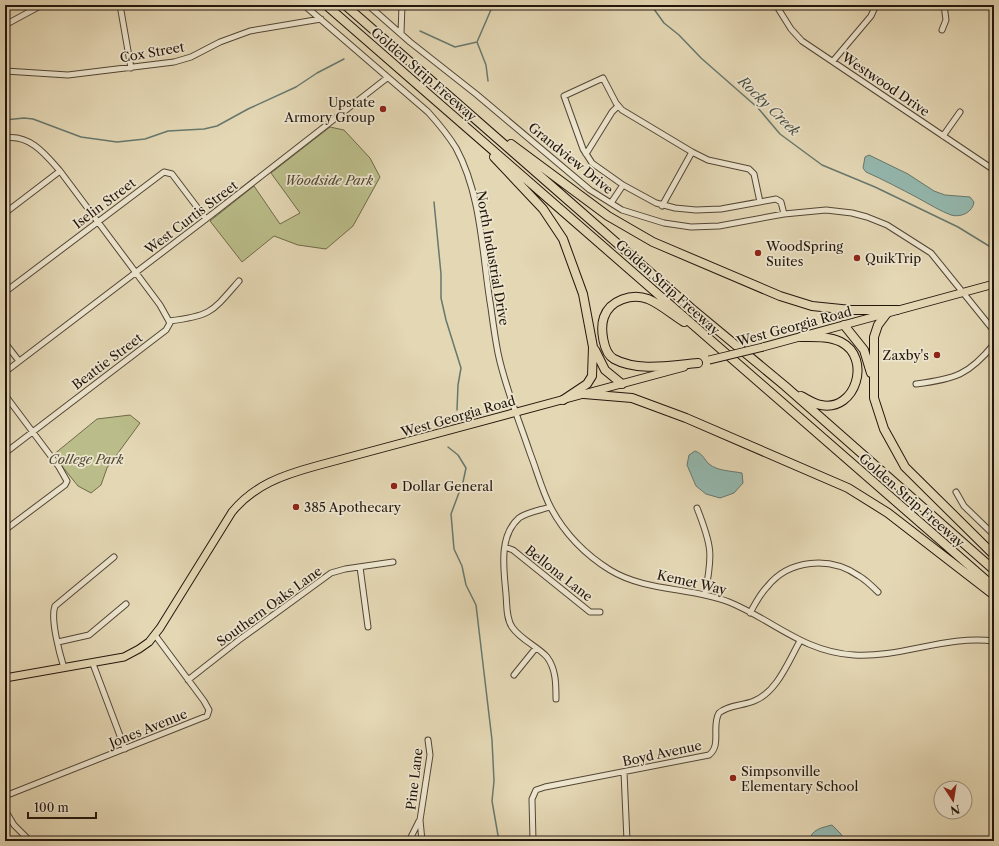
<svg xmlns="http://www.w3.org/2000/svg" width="999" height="846" font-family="'Libre Caslon Text',serif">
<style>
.green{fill:#babd89;stroke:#6e6a4a}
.water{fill:#95b9b0;stroke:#67786e}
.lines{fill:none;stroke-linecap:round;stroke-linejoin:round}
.stream{stroke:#67786e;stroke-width:1.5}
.minor-casing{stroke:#524636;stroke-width:7}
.major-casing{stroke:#22160c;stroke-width:9}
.highway-casing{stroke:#22160c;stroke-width:10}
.minor{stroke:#ede5ce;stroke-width:5}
.major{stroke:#e4d7b4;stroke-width:7}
.highway{stroke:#e4d7b4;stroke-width:8}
.major-bridge-casing{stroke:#22160c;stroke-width:9;stroke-linecap:butt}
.major-bridge{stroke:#e4d7b4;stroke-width:7}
.poi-dot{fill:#8f2418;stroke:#ede5ce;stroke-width:1.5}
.labels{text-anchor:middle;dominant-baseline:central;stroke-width:3.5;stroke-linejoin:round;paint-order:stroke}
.street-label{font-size:13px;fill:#22160c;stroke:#ede5ce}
.poi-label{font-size:13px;fill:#22160c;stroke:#ede5ce;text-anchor:start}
.park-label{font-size:13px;font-style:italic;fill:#504832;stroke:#ede5ce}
.water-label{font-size:14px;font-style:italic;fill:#4a4f45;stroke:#ede5ce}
</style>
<rect width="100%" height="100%" fill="#e4d7b4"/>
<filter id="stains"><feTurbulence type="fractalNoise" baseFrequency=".005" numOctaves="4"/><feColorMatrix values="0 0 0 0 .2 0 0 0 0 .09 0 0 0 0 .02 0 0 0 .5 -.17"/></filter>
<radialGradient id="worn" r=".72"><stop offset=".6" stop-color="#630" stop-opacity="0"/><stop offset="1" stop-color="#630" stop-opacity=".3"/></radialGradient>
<path class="green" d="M 330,127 L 344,130 L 370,158 L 380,177 L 353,226 L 326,249 L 298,245 L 274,236 L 242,262 L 210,221 L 254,186 L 280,224 L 300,213 L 271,173 Z
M 130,415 L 140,423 L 107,468 L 101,485 L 91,493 L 78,486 L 53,455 L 97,419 Z"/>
<path class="water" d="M 869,155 L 908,174 L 934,191 L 945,195 L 970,197 L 974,202 C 973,212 961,218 951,215 C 940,211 929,204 918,198 C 901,189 884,180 866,172 L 863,168 L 865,157 Z
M 695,451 C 703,454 704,459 709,464 C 717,471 732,471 742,473 L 743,483 L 734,493 L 720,498 L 706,494 L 696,486 L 687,465 L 689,455 Z
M 832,825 L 841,834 L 844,841 L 809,841 C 812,829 821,828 832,825 Z"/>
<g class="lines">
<path class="stream" d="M 651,5 L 664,23 L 679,35 L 701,58 L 758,108 L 780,134 L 822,165 L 875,187 L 958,227 L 989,246 L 994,255
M 420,31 L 455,47 L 477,42
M 488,81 L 486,65 L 477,42 L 493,5
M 5,120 L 24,118 L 33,119 L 81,137 L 117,142 L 145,139 L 168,131 L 204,129 L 217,126 L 248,109 L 296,87 L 317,73 L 344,59
M 434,202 L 441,274 L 441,298 L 446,320 L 461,368 L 458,385 L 457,410
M 448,447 L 458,455 L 466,468 L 463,482 L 451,514 L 454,549 L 462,566 L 466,585 L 476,605 L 492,740 L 494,781 L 492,801 L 499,841"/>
<g class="minor-casing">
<path id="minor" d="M 120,5 L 131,68
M 304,5 L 428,112 C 438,123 448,135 456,148 C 482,196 482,255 491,308 C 493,323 495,338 498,353 C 505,387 519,420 530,453 C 537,471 542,491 551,508 C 565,534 586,555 610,570 C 646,592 691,587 729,602 C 773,620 803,652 854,655 C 901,658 946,635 994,641
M 368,5 L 410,42 L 476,94 L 590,190 L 622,210 L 664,223 L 691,227 L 719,226 L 784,214 L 826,210 L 852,213 L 867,217 L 887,225 L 931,253 L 994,331
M 776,5 L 791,29 L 802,41 L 994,170
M 5,25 L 42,5
M 942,30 L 946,20 L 944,5
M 401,34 L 402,5
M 833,61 L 871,16 L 876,5
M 5,71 L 68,75 L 174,62 L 191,57 L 220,42 L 250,31 L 321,19
M 943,136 L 960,112
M 5,138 C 30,134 46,155 60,171 L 160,305 L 170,323 L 166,330 L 5,453
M 586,154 L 612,112 L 618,106
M 760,202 L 754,174 L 749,169 L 708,160 L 692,152 L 622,110 L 616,103 L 603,78 L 564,96 L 583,149 L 592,163 L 623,185 L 656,203 L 675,208 L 696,210 L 721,209 L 776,199 L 781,202 L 784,214
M 611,203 L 623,185
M 662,206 L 692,152
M 5,213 L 60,171
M 5,292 L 164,172 L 172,174 L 206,219
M 169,321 C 211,316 212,312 239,281
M 5,343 L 19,361
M 5,372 L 206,219 L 387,78
M 916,384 C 955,379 969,375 994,344
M 5,395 L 59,467 L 67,481 L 65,485 L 5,530
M 956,492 L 964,506 L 994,535
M 550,507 C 541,510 527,512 519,518 C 498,536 504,571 506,594 C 507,605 506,618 512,627 C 521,640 537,646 547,657 C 556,669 556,684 556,699
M 697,508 C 712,546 713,554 705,594
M 505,547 L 513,550 L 590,612 L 600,612
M 360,567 L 368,627
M 750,613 C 755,604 760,594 767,587 C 789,559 830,556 859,576 C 866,580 872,586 878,592
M 58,642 L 89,635 L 126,604
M 93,664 L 125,749
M 64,668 C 60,655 50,619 55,606 L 114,557
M 514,675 L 535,649
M 188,680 L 239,640 L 331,573 L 345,569 L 393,562
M 624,772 L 627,841
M 5,796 L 207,716 L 209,710 L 204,701 L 155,635
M 5,810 L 14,825 L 30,841
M 409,841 L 419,821
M 422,841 L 420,820 L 430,755 L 428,740
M 533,841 L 532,799 L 536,790 L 545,787 L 709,755 C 722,745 711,726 719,713 C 728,705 742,706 754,701 C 777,692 788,662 800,641"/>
</g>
<g class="major-casing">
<path id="major" d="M 763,347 L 994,284
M 5,678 L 124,657 L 139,649 L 149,642 L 160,628 L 232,512 C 254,485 283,475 316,466 L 684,367"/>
</g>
<g class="highway-casing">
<path id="highway" d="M 326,5 L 994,587
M 345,5 L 691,308 L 785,386 L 994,570
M 511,144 L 608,216 L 653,242 L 780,296 L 812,306 L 851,310 L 897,310
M 494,157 L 543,209 L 563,239 L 583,294 L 593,347 L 592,376 L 587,384 L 563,400
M 887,313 L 878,325 L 874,337 L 874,398 L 884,429 L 905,467 L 994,555
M 684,322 C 673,315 660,304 648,299 C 632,293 610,300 604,317 C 600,328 603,353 614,359 C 638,372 672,365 698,363
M 844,325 L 864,350 L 871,373
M 801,337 C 814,337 829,336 841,342 C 872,358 856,412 821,405 C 814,404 807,399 801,396
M 595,350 L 605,370 L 622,384
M 584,394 L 632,398 L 686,418 L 848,488 L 888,513 L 994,595"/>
</g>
<use href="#minor" class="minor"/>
<use href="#major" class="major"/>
<use href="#highway" class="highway"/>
<g class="major-bridge-casing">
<path id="major-bridge" d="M 709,360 L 763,347"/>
</g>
<use href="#major-bridge" class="major-bridge"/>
</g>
<g class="poi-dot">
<circle cx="383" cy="109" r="4"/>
<circle cx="758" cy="253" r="4"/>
<circle cx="857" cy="258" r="4"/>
<circle cx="937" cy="355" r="4"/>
<circle cx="394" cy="486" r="4"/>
<circle cx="296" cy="507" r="4"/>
<circle cx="733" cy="778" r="4"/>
</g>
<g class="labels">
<g class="street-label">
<text transform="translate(152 52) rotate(-10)">Cox Street</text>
<text transform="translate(424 74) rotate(41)">Golden Strip Freeway</text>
<text transform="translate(886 84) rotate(34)">Westwood Drive</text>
<text transform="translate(571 158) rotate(39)">Grandview Drive</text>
<text transform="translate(104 203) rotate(-37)">Iselin Street</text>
<text transform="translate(191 217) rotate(-37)">West Curtis Street</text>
<text transform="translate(493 258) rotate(80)">North Industrial Drive</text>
<text transform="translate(668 287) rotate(42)">Golden Strip Freeway</text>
<text transform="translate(794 326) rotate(-15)">West Georgia Road</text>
<text transform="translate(107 361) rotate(-37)">Beattie Street</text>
<text transform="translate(458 416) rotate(-16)">West Georgia Road</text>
<text transform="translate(912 500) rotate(41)">Golden Strip Freeway</text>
<text transform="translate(559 573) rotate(38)">Bellona Lane</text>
<text transform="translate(692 582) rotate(13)">Kemet Way</text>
<text transform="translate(269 606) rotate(-36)">Southern Oaks Lane</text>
<text transform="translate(148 728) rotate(-22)">Jones Avenue</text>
<text transform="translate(662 753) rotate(-12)">Boyd Avenue</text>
<text transform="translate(414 779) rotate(-83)">Pine Lane</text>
</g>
<g class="poi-label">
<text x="375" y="102" text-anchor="end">Upstate<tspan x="375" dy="15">Armory Group</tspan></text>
<text x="766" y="246">WoodSpring<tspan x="766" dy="15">Suites</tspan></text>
<text x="865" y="258">QuikTrip</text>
<text x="929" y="355" text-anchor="end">Zaxby's</text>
<text x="402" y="486">Dollar General</text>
<text x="304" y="507">385 Apothecary</text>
<text x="741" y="771">Simpsonville<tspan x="741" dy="15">Elementary School</tspan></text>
</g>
<g class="park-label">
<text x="329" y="180">Woodside Park</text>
<text x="86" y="459">College Park</text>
</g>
<g class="water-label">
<text transform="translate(769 106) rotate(44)">Rocky Creek</text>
</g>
</g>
<rect width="999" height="846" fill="none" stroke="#e4d7b4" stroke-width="20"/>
<rect x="6" y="6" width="987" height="834" fill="none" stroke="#22160c" stroke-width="2"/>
<rect x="10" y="10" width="979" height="826" fill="none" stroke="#22160c"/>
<g transform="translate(953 800) rotate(168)"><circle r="19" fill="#ede5ce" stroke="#9c9280"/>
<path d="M0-3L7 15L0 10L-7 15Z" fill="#8f2418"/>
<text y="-6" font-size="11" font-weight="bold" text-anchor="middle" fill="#22160c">N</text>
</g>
<path d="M28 812v6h68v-6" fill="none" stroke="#22160c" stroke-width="2"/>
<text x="34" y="812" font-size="12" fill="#22160c" stroke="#ede5ce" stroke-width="3" paint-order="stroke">100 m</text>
<rect width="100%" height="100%" filter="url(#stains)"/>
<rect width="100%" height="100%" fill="url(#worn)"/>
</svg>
